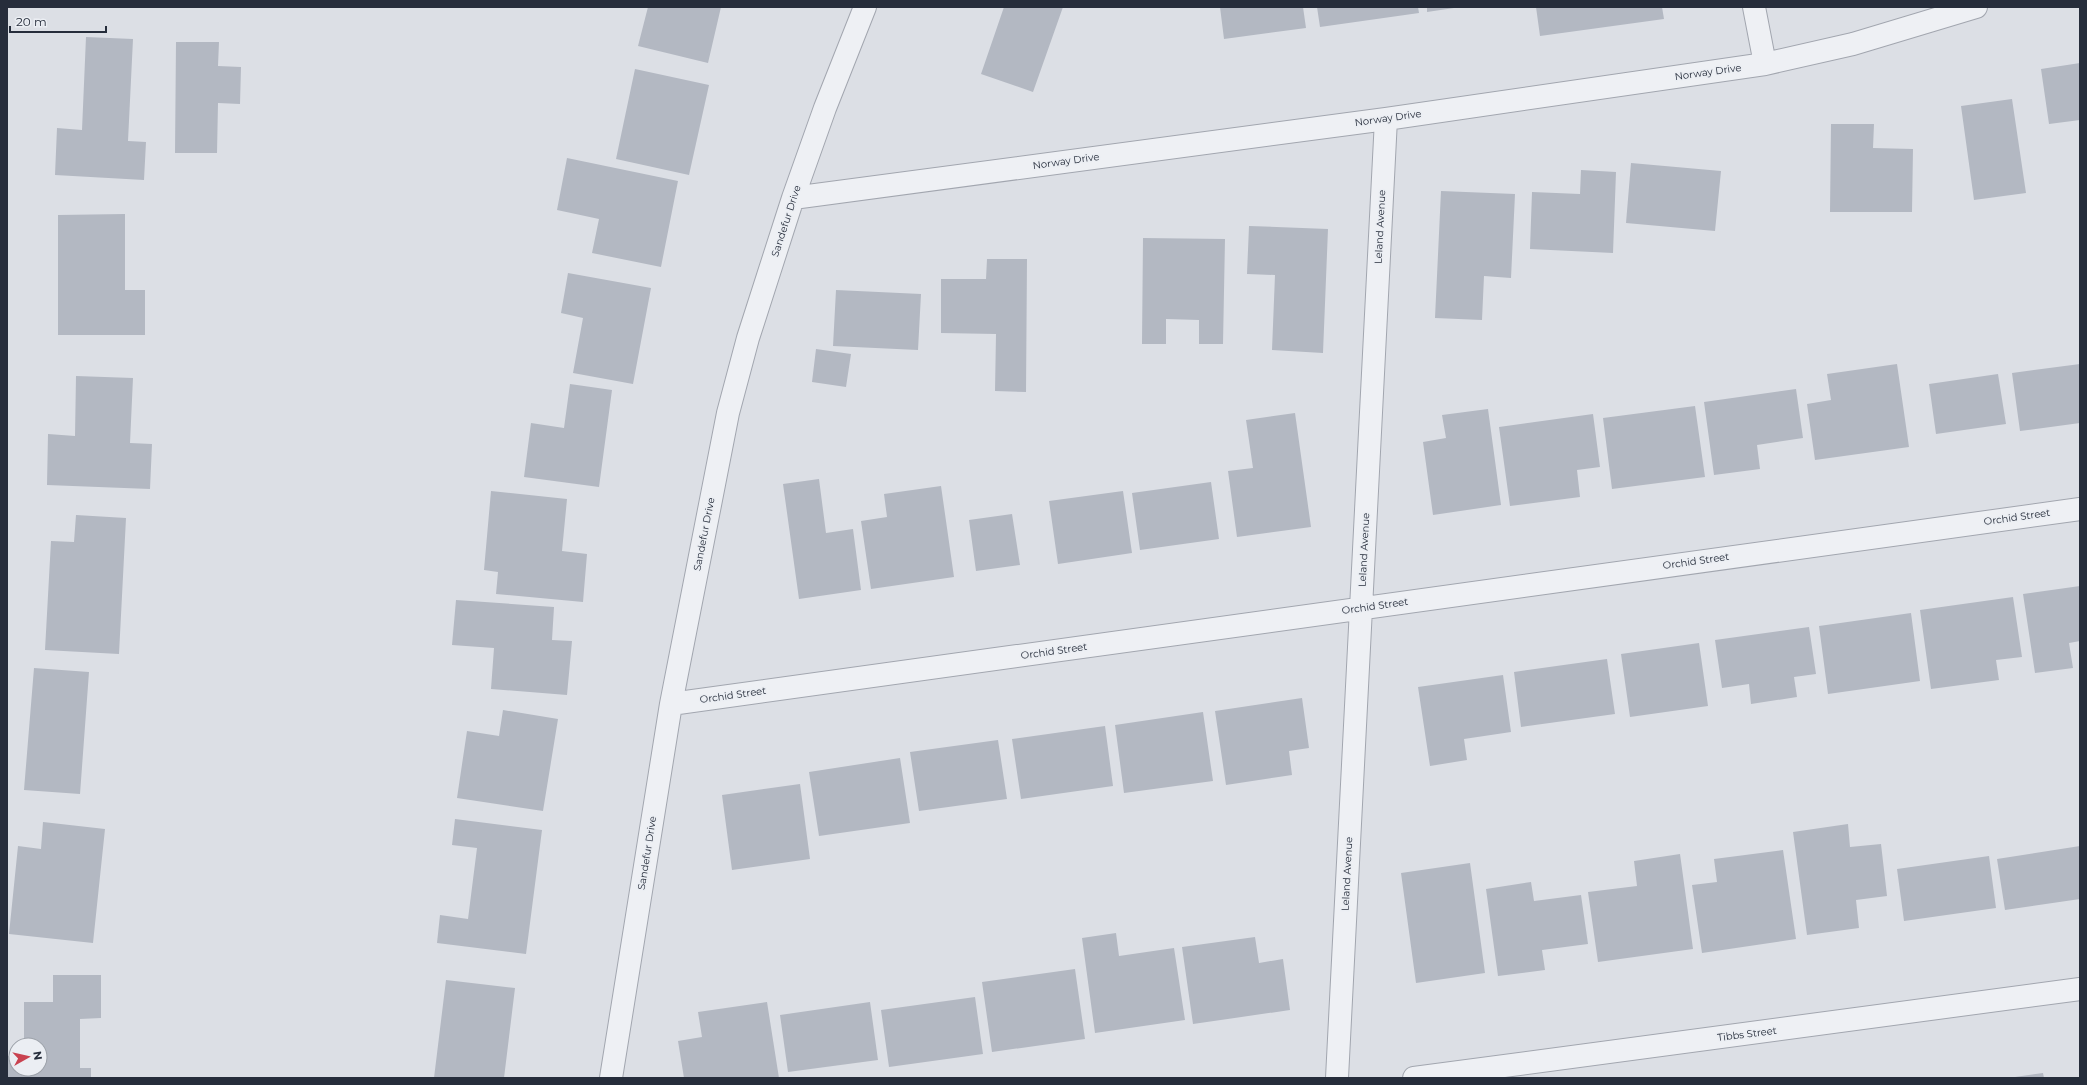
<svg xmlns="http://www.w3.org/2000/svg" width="2087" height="1085" font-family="Montserrat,sans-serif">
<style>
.building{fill:#b3b8c2}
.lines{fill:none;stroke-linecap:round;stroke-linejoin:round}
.street-casing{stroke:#a2a6af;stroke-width:24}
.street{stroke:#eef0f4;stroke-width:22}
.labels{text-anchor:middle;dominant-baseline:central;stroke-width:3;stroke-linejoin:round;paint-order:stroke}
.street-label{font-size:10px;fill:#262d3b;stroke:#ebeef3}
</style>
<rect width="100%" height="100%" fill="#dcdfe5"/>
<path class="building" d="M 648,7 L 721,7 L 708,63 L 638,46 Z
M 1004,7 L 1063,7 L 1033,92 L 981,74 Z
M 1220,7 L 1303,7 L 1306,28 L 1224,39 Z
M 1317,7 L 1418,7 L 1419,13 L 1320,27 Z
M 1427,7 L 1454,7 L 1454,8 L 1427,12 Z
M 1536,7 L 1662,7 L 1664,19 L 1540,36 Z
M 86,37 L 133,39 L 128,141 L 146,142 L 144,180 L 55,175 L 57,128 L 82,130 Z
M 176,42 L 219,42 L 218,66 L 241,67 L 240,104 L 218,103 L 217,153 L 175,153 Z
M 2080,63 L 2080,120 L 2049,124 L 2041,69 Z
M 635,69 L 709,85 L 689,175 L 616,159 Z
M 2012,99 L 2026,193 L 1974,200 L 1961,106 Z
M 1831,124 L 1874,124 L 1873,148 L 1913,149 L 1912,212 L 1830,212 Z
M 567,158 L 678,181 L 661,267 L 592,253 L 599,219 L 557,210 Z
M 1631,163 L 1721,171 L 1715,231 L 1626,223 Z
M 1581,170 L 1616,172 L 1613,253 L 1530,249 L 1532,192 L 1580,194 Z
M 1441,191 L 1515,194 L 1511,278 L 1484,276 L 1482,320 L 1435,318 Z
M 125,214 L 125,290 L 145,290 L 145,335 L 58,335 L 58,215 Z
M 1249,226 L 1328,229 L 1323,353 L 1272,350 L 1275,275 L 1247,274 Z
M 1143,238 L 1225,239 L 1223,344 L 1199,344 L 1199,320 L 1166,319 L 1166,344 L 1142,344 Z
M 987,259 L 1027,259 L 1026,392 L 995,391 L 996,334 L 941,333 L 941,279 L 986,279 Z
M 568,273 L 651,288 L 633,384 L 573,373 L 583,318 L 561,313 Z
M 836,290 L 921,294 L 918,350 L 833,346 Z
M 816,349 L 851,354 L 846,387 L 812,382 Z
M 1897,364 L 1909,447 L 1815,460 L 1807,404 L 1831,400 L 1827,374 Z
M 2080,364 L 2080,423 L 2020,431 L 2012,373 Z
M 1998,374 L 2006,424 L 1936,434 L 1929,384 Z
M 76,376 L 133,378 L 130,443 L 152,444 L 150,489 L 47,485 L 48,434 L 75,436 Z
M 570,384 L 612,390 L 599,487 L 524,477 L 531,423 L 564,428 Z
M 1796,389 L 1803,438 L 1757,445 L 1760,469 L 1714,475 L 1704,402 Z
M 1695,406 L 1705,477 L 1612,489 L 1603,418 Z
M 1488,409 L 1501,505 L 1433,515 L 1423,442 L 1446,438 L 1442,415 Z
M 1295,413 L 1311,527 L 1237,537 L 1228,471 L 1253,468 L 1246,420 Z
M 1593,414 L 1600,467 L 1577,470 L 1580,497 L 1510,506 L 1499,427 Z
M 819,479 L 826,533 L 853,529 L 861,590 L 799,599 L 783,484 Z
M 1211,482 L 1219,539 L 1140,550 L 1132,493 Z
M 941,486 L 954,577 L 871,589 L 861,521 L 887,517 L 884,494 Z
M 491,491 L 567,499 L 562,551 L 587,554 L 583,602 L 496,594 L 498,572 L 484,570 Z
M 1123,491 L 1132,553 L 1058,564 L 1049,501 Z
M 1012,514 L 1020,565 L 976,571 L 969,520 Z
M 76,515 L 126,518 L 119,654 L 45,650 L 51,541 L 74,542 Z
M 2080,586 L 2080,641 L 2069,643 L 2073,668 L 2035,673 L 2023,594 Z
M 2013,597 L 2022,657 L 1996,660 L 1999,680 L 1931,689 L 1920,610 Z
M 456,600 L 554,607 L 552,640 L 572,641 L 567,695 L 491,689 L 494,648 L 452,645 Z
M 1911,613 L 1920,681 L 1828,694 L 1819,626 Z
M 1809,627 L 1816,674 L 1794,677 L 1797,697 L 1751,704 L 1749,684 L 1722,688 L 1715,640 Z
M 1699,643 L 1708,706 L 1630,717 L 1621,654 Z
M 1607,659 L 1615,714 L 1521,727 L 1514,672 Z
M 34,668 L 89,672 L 80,794 L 24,790 Z
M 1503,675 L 1511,732 L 1464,739 L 1467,760 L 1430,766 L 1418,687 Z
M 1302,698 L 1309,748 L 1289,751 L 1292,775 L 1226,785 L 1215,711 Z
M 503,710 L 558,719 L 543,811 L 457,798 L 467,731 L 499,736 Z
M 1203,712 L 1213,781 L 1124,793 L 1115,725 Z
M 1105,726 L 1113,786 L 1021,799 L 1012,739 Z
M 998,740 L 1007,799 L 919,811 L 910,752 Z
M 900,758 L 910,823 L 819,836 L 809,772 Z
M 800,784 L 810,859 L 732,870 L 722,795 Z
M 455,819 L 542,830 L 526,954 L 437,943 L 440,915 L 468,919 L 477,848 L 452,845 Z
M 43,822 L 105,829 L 93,943 L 9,934 L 18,846 L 41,849 Z
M 1848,824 L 1850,847 L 1881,844 L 1887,896 L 1856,900 L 1859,928 L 1807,935 L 1793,832 Z
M 2080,846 L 2080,899 L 2005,910 L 1997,859 Z
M 1783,850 L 1796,939 L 1702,953 L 1692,885 L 1717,882 L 1714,859 Z
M 1680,854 L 1693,949 L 1598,962 L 1588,892 L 1637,886 L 1634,861 Z
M 1989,856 L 1996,908 L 1904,921 L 1897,869 Z
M 1470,863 L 1485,973 L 1416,983 L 1401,873 Z
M 1531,882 L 1534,901 L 1581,895 L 1588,944 L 1542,950 L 1545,970 L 1498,976 L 1486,889 Z
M 1116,933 L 1119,956 L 1174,948 L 1185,1020 L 1095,1033 L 1082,938 Z
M 1255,937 L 1259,963 L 1283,959 L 1290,1010 L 1193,1024 L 1182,947 Z
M 1075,969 L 1085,1039 L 992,1052 L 982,982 Z
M 53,975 L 101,975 L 101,1018 L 80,1019 L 80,1068 L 91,1068 L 91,1078 L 7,1078 L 7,1056 L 16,1056 L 16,1069 L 40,1069 L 40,1045 L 24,1045 L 24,1002 L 53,1002 Z
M 446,980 L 515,988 L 504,1078 L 434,1078 Z
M 975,997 L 983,1054 L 889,1067 L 881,1010 Z
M 767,1002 L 779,1078 L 684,1078 L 678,1041 L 702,1037 L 698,1012 Z
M 870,1002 L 878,1060 L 788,1072 L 780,1015 Z
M 2043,1073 L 2044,1078 L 2016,1078 L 2015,1077 Z"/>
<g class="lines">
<g class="street-casing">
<path id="street" d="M 1754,7 L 1765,64
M 793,198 L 1386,119 L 1765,64 L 1853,44 L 1976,7
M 671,704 L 2080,509
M 611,1078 L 671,704 L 728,413 L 748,338 L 793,198 L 825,108 L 865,7
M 1337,1078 L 1386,119
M 1414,1078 L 2080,989"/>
</g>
<use href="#street" class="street"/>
</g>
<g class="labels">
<g class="street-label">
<text transform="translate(1708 72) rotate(-8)">Norway Drive</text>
<text transform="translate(1388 118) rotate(-8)">Norway Drive</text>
<text transform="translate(1066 161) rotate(-8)">Norway Drive</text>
<text transform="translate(786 221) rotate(-72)">Sandefur Drive</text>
<text transform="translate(1380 227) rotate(-87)">Leland Avenue</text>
<text transform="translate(2017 517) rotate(-8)">Orchid Street</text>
<text transform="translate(704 534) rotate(-79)">Sandefur Drive</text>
<text transform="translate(1364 550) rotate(-87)">Leland Avenue</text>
<text transform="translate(1696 561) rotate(-8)">Orchid Street</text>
<text transform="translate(1375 606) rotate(-8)">Orchid Street</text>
<text transform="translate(1054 651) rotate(-8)">Orchid Street</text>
<text transform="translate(733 695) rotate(-8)">Orchid Street</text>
<text transform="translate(647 853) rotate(-81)">Sandefur Drive</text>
<text transform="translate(1347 874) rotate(-87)">Leland Avenue</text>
<text transform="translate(1747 1034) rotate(-7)">Tibbs Street</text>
</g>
</g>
<rect width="2087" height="1085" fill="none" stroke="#262d3b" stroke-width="16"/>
<g transform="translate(28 1057) rotate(82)"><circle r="19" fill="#ebeef3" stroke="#9ca1a9"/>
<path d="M0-3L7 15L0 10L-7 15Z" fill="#c94250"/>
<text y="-6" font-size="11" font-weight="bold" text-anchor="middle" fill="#262d3b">N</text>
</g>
<path d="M10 26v6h96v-6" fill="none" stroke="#262d3b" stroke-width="2"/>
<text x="16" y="26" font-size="12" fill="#262d3b" stroke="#ebeef3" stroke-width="3" paint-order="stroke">20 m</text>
</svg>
